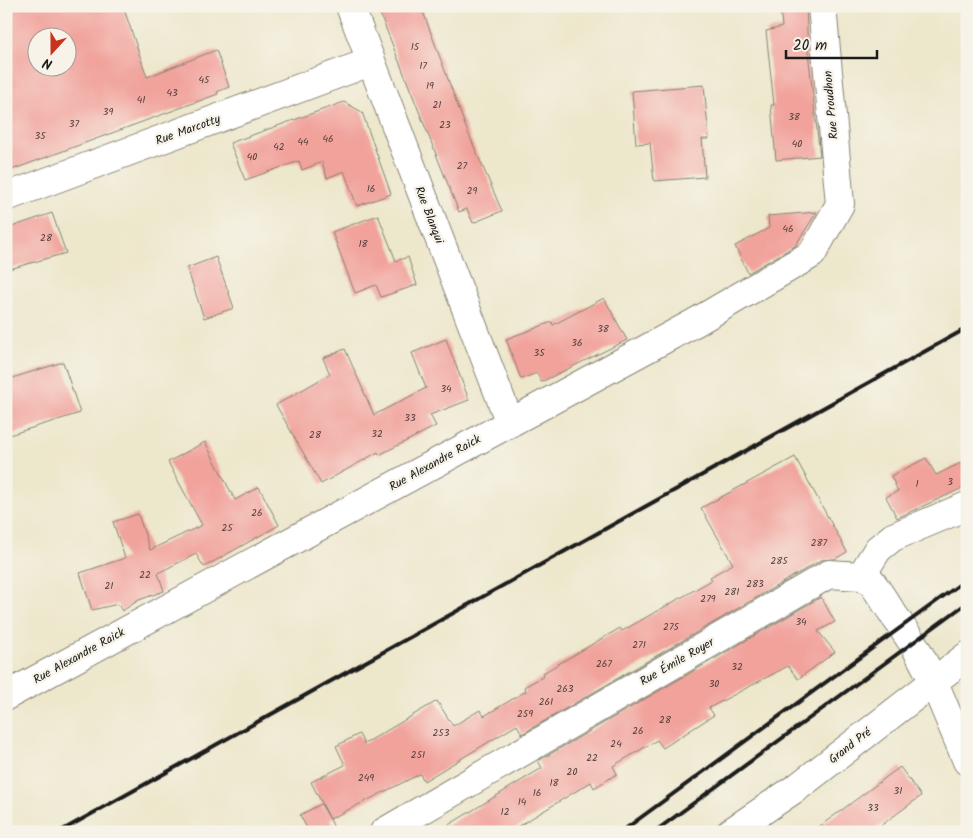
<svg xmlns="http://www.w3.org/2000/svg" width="973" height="838" font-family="Kalam,sans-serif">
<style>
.building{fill:#f1a29b;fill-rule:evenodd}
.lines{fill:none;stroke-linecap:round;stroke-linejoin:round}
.minor-casing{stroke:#848274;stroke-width:30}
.minor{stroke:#fff;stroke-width:28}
.rail{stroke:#1c1c1c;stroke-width:4}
.labels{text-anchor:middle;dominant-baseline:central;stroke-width:4.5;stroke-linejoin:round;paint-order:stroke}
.number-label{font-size:10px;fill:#513e3c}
.street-label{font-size:12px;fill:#1c1c1c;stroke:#f7f3e8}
</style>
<rect width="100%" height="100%" fill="#f7f3e8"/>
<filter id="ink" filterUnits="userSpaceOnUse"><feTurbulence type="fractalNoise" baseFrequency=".02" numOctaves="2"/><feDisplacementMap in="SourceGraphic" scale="10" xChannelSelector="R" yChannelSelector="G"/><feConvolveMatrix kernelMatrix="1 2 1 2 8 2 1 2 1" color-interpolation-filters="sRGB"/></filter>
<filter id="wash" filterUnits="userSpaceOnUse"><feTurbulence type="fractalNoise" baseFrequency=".0096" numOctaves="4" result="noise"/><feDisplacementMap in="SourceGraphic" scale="20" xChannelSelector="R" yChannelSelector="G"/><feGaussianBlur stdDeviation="1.12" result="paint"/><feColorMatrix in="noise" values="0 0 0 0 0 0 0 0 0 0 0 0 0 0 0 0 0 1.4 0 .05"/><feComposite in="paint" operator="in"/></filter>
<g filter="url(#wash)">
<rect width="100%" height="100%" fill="#ede7cc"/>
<g id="blocks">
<path class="building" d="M 6,6 L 123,6 L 147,77 L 216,50 L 229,87 L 217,92 L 218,94 L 6,172 ZM 38,38 L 68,38 L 68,68 L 38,68 Z
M 377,6 L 421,6 L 466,128 L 502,211 L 473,223 L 467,209 L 459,212 Z
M 780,6 L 806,6 L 808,52 L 820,156 L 776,160 L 771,105 L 774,105 L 766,31 L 782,27 Z
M 704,85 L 709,139 L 702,139 L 705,177 L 654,181 L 650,143 L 636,144 L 632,91 Z
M 344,102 L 362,112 L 391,194 L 357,206 L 344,171 L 327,178 L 322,162 L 302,170 L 299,161 L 245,180 L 230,143 Z
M 817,212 L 795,246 L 748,273 L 735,246 L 769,228 L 768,216 Z
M 52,213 L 66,253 L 6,270 L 6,229 Z
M 378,215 L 396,261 L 408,257 L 417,285 L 381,297 L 376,285 L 355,293 L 332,232 Z
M 216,257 L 234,308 L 204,318 L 187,268 Z
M 604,298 L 627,340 L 541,382 L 537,373 L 521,379 L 506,339 L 552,322 L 553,325 Z
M 446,339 L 469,400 L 430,415 L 436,426 L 379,455 L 378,452 L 321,484 L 276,405 L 330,374 L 323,358 L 345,349 L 374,415 L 426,388 L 412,353 Z
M 63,362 L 80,413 L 6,436 L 6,380 Z
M 205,442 L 235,500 L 259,487 L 279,525 L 204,567 L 196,554 L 158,573 L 164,591 L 139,600 L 122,611 L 118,604 L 92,610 L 80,573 L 125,558 L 113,522 L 138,514 L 150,550 L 202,525 L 168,462 Z
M 795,457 L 847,552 L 835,559 L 821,560 L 522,734 L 517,725 L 424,781 L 420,774 L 330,819 L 336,832 L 309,832 L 300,815 L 321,804 L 330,819 L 311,782 L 345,765 L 336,746 L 359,734 L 364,744 L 437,701 L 453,726 L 480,710 L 484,716 L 526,691 L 524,687 L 544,676 L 543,673 L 620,628 L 622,631 L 712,580 L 710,577 L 733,564 L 701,508 Z
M 926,458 L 936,475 L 967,460 L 967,486 L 897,518 L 886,497 L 898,491 L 891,476 Z
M 821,597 L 835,622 L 818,631 L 835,652 L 798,679 L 788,666 L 709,708 L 714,715 L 663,748 L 657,740 L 613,766 L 617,774 L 594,788 L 591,782 L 509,832 L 437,832 L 542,768 L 538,761 Z
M 900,767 L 921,796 L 872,832 L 812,832 Z"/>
</g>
</g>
<g filter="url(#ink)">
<use href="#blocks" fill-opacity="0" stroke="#848274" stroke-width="1"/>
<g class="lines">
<g class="minor-casing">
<path id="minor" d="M 350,6 L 510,423
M 6,197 L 370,62
M 861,576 L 878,549 L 893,537 L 967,506
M 6,696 L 696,322 L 812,254 L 840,204 L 822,6
M 384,832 L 829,574 L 861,576 L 871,581 L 916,648 L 933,680 L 967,761
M 731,832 L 799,786 L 967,656"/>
</g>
<use href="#minor" class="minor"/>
<path class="rail" d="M 59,832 L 967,328
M 621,832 L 967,579
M 654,832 L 967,603"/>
</g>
</g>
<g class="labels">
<g class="number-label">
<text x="415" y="47">15</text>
<text x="423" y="66">17</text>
<text x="204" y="80">45</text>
<text x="430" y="86">19</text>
<text x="172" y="93">43</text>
<text x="141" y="100">41</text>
<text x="437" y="105">21</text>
<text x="108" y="112">39</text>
<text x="794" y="117">38</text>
<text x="74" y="124">37</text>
<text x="445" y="125">23</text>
<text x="40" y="136">35</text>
<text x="328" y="139">46</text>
<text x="303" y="142">44</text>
<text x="797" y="144">40</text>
<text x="279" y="147">42</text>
<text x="252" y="157">40</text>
<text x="462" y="166">27</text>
<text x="371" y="189">16</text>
<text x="472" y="191">29</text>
<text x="788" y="229">46</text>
<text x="46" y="238">28</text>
<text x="363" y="244">18</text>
<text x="603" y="329">38</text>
<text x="577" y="343">36</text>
<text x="539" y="353">35</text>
<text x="446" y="389">34</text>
<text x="410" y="418">33</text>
<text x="377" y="434">32</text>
<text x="315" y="435">28</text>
<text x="950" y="482">3</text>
<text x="917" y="484">1</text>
<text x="257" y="513">26</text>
<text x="227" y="528">25</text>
<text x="819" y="543">287</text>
<text x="779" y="561">285</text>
<text x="145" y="575">22</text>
<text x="755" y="584">283</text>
<text x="109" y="586">21</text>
<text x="732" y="592">281</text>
<text x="708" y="599">279</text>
<text x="801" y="622">34</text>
<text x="671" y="627">275</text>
<text x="639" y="645">271</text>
<text x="604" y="664">267</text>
<text x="737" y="667">32</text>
<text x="714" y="684">30</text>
<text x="565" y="689">263</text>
<text x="546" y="702">261</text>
<text x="525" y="714">259</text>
<text x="665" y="720">28</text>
<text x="638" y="731">26</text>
<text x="441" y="733">253</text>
<text x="616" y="744">24</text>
<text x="418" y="755">251</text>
<text x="592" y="758">22</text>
<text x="572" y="772">20</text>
<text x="366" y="778">249</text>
<text x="554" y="783">18</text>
<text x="898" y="791">31</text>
<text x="537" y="793">16</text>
<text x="522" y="802">14</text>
<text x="873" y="808">33</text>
<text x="505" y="812">12</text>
</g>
<g class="street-label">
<text transform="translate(831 105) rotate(-95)">Rue Proudhon</text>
<text transform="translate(188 130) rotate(-20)">Rue Marcotty</text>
<text transform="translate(429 215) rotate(69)">Rue Blanqui</text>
<text transform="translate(435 463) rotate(-29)">Rue Alexandre Raick</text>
<text transform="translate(79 656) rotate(-29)">Rue Alexandre Raick</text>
<text transform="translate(677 662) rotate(-30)">Rue Émile Royer</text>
<text transform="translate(850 746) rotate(-38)">Grand Pré</text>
</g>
</g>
<rect width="973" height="838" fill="none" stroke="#f7f3e8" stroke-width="25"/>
<g transform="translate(52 52) rotate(201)"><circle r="24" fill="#f7f3e8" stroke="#9f9d96"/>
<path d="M0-4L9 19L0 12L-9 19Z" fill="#c8321e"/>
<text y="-8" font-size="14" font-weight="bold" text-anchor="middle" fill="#1c1c1c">N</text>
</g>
<path d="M786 50v8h91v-8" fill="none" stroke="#1c1c1c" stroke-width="2.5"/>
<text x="793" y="50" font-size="15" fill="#1c1c1c" stroke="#f7f3e8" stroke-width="4" paint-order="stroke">20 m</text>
</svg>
